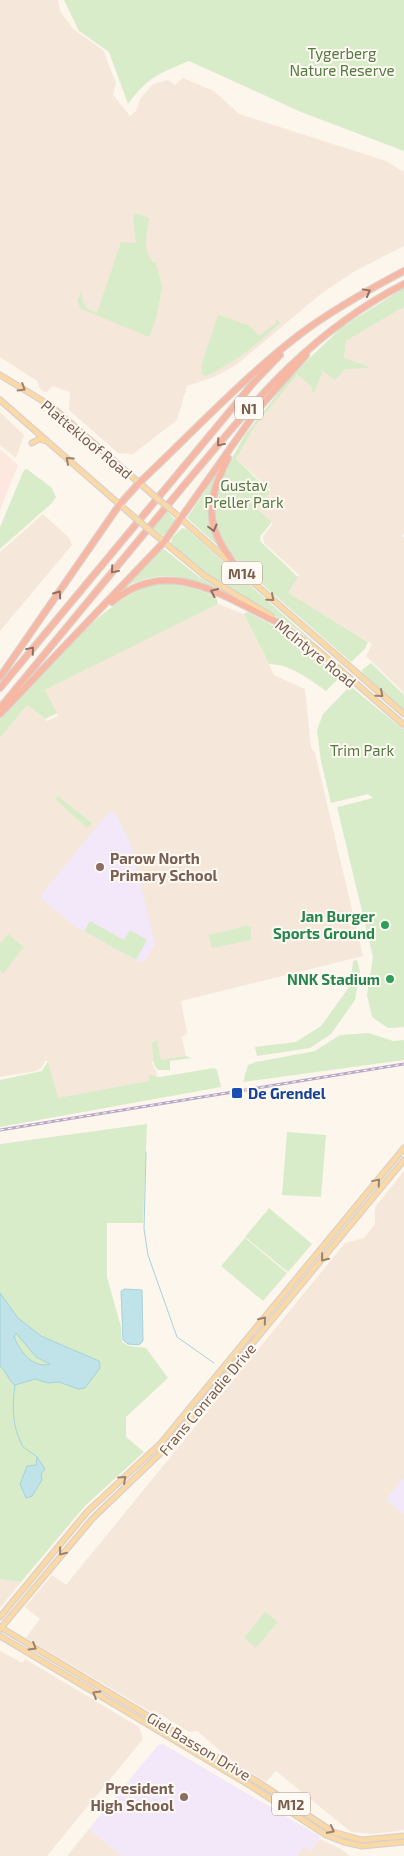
<svg xmlns="http://www.w3.org/2000/svg" width="404" height="1856" font-family="'Exo 2',sans-serif">
<style>
.residential{fill:#f5e8da}
.commercial{fill:#fde8e0}
.education{fill:#f3e8fa}
.green{fill:#d8ecc9}
.water{fill:#bfe3e8;stroke:#a5d3da;fill-rule:evenodd}
.lines{fill:none;stroke-linecap:round;stroke-linejoin:round}
.stream{stroke:#a5d3da;stroke-width:1}
.major-casing{stroke:#dad1cd;stroke-width:7}
.highway-casing{stroke:#dad1cd;stroke-width:8}
.major{stroke:#fbd9a5;stroke-width:4.5}
.highway{stroke:#f7b7a3;stroke-width:5.5}
.rail-casing{stroke:#b9a8c9;stroke-width:3}
.rail{stroke:#fffaf3;stroke-width:1;stroke-dasharray:4;stroke-linecap:butt}
.major-bridge-casing{stroke:#dad1cd;stroke-width:7;stroke-linecap:butt}
.major-bridge{stroke:#fbd9a5;stroke-width:4.5}
.oneway{stroke:#936e5e}
.oneway2{stroke:#a18267}
.education-dot{fill:#8d6e63;stroke:#fffaf3;stroke-width:2}
.leisure-dot{fill:#2e9e5b;stroke:#fffaf3;stroke-width:2}
.transit-dot{fill:#1a4fb4;stroke:#fffaf3;stroke-width:2}
.labels{text-anchor:middle;dominant-baseline:central;stroke-width:4;stroke-linejoin:round;paint-order:stroke}
.shield{fill:#fffaf3;stroke:#a28b7f;stroke-width:1}
.shield-label{font-size:14px;font-weight:bold;fill:#7a5c4d}
.park-label{font-size:15px;fill:#537a41;stroke:#fffaf3}
.street-label{font-size:15px;fill:#7a5c4d;stroke:#fffaf3}
.education-label{font-size:15px;font-weight:bold;fill:#785e54;stroke:#fffaf3;text-anchor:start}
.leisure-label{font-size:15px;font-weight:bold;fill:#27864d;stroke:#fffaf3;text-anchor:end}
.transit-label{font-size:15px;font-weight:bold;fill:#164399;stroke:#fffaf3;text-anchor:start}
</style>
<rect width="100%" height="100%" fill="#fdf6ec"/>
<path class="residential" d="M 0,0 L 58,0 L 60,11 L 73,29 L 103,50 L 116,83 L 113,95 L 130,116 L 136,111 L 140,99 L 153,84 L 168,80 L 175,85 L 183,78 L 214,91 L 239,114 L 386,161 L 404,172 L 404,246 L 355,271 L 322,293 L 236,365 L 214,377 L 187,386 L 177,420 L 133,454 L 118,453 L 69,410 L 70,392 L 52,386 L 47,392 L 45,392 L 40,389 L 37,381 L 0,357 Z
M 404,307 L 404,533 L 402,536 L 404,538 L 404,693 L 366,656 L 372,644 L 287,593 L 299,575 L 264,543 L 263,536 L 273,523 L 256,508 L 271,490 L 236,459 L 255,426 L 297,375 L 311,386 L 313,395 L 323,370 L 368,366 L 344,358 L 346,341 Z
M 0,412 L 24,435 L 16,458 L 0,445 Z
M 43,514 L 69,538 L 72,545 L 0,631 L 0,552 Z
M 218,604 L 244,614 L 274,675 L 305,689 L 311,748 L 315,753 L 363,956 L 181,1001 L 187,1033 L 182,1037 L 186,1057 L 151,1062 L 157,1073 L 155,1081 L 58,1099 L 48,1061 L 45,1061 L 42,1067 L 37,1071 L 0,1077 L 0,738 L 27,705 L 47,721 L 58,716 L 45,690 Z
M 404,1171 L 404,1830 L 373,1834 L 351,1832 L 276,1771 L 266,1782 L 236,1764 L 197,1731 L 189,1732 L 160,1714 L 156,1715 L 26,1638 L 40,1619 L 25,1607 L 52,1575 L 66,1585 L 345,1243 L 364,1238 L 375,1224 L 375,1207 Z
M 0,1579 L 21,1582 L 0,1608 Z
M 0,1651 L 22,1663 L 25,1659 L 139,1727 L 143,1739 L 47,1856 L 0,1856 Z
M 89,1829 L 122,1856 L 67,1856 Z
M 320,1839 L 341,1849 L 350,1856 L 297,1856 L 305,1846 L 311,1850 Z"/>
<path class="commercial" d="M 0,449 L 18,465 L 0,510 Z"/>
<path class="education" d="M 109,812 L 115,813 L 131,844 L 155,944 L 145,961 L 139,962 L 73,925 L 41,898 L 41,895 Z
M 404,1477 L 404,1514 L 388,1501 L 388,1497 Z
M 163,1744 L 321,1837 L 311,1850 L 305,1846 L 297,1856 L 122,1856 L 89,1829 L 158,1745 Z"/>
<path class="green" d="M 64,0 L 404,0 L 404,151 L 301,112 L 189,61 C 158,74 148,77 128,104 L 109,52 L 79,31 Z
M 133,214 L 139,214 L 149,218 C 147,233 142,250 153,262 L 156,263 L 162,287 L 156,319 L 149,337 L 81,309 L 77,301 L 82,290 C 82,304 84,309 97,313 L 121,242 L 136,243 Z
M 404,288 L 404,307 L 346,341 L 344,358 L 368,366 L 368,368 L 345,369 L 335,380 L 323,371 L 313,395 L 311,386 L 297,375 L 255,426 L 236,459 L 270,492 L 256,508 L 272,522 L 261,535 L 260,541 L 298,577 L 288,593 L 368,642 L 365,649 L 351,662 L 263,585 L 225,548 L 214,521 L 214,498 L 222,475 L 245,435 L 293,374 L 342,327 Z
M 218,315 L 250,326 L 259,336 L 276,323 L 276,319 L 280,323 C 256,345 235,363 206,376 L 202,374 L 201,366 Z
M 27,469 L 52,488 L 56,497 L 52,503 L 0,549 L 0,527 L 24,470 Z
M 214,478 L 217,478 L 210,502 L 216,544 L 187,518 Z
M 167,511 L 176,521 L 163,536 L 153,528 Z
M 182,528 L 187,529 L 344,669 C 328,660 313,642 297,630 C 260,604 199,580 171,544 L 172,538 Z
M 164,549 L 199,577 L 246,604 C 201,584 171,561 122,589 L 159,550 Z
M 155,583 C 178,583 195,588 216,597 L 218,604 L 45,690 L 57,713 L 45,719 L 27,705 L 0,738 L 0,719 C 36,678 104,599 155,583 Z
M 248,612 L 288,634 L 337,674 L 337,680 L 326,691 C 309,679 290,664 269,664 L 244,614 Z
M 371,663 L 404,695 L 404,711 L 363,676 L 362,670 Z
M 350,686 L 404,730 L 404,1027 L 388,1028 L 372,1017 L 367,995 L 373,957 L 337,807 L 373,798 L 368,794 L 331,803 L 321,761 L 317,730 L 323,714 Z
M 58,796 L 92,823 L 87,828 L 55,799 Z
M 90,921 L 124,940 L 130,930 L 147,940 L 136,960 L 84,931 Z
M 246,926 L 251,927 L 251,940 L 212,948 L 209,935 Z
M 8,934 L 24,947 L 3,974 L 0,971 L 0,944 Z
M 357,960 L 360,971 L 355,1000 L 331,1034 L 310,1048 L 257,1056 L 255,1047 L 296,1042 L 321,1026 L 350,986 L 353,961 Z
M 369,1033 L 393,1041 L 404,1040 L 404,1060 L 243,1082 L 248,1065 L 256,1062 L 315,1051 L 340,1035 Z
M 157,1040 L 161,1060 L 186,1056 L 192,1058 L 170,1061 L 170,1070 L 158,1070 L 154,1065 L 152,1043 Z
M 48,1061 L 58,1098 L 149,1081 L 149,1075 L 160,1077 L 214,1068 L 217,1070 L 221,1087 L 0,1127 L 0,1080 L 42,1071 Z
M 147,1124 L 143,1223 L 107,1223 L 107,1277 L 121,1327 L 122,1342 L 129,1346 L 146,1348 L 168,1378 L 126,1417 L 126,1437 L 144,1452 L 84,1507 L 21,1582 L 0,1579 L 0,1144 Z
M 287,1132 L 326,1135 L 321,1197 L 282,1195 Z
M 269,1208 L 312,1244 L 288,1272 L 245,1237 Z
M 245,1238 L 287,1273 L 263,1301 L 221,1266 Z
M 265,1612 L 278,1622 L 256,1648 L 244,1638 Z"/>
<path class="water" d="M 124,1289 L 142,1290 L 143,1341 L 139,1345 L 128,1344 L 123,1340 L 121,1291 Z
M 0,1293 L 18,1318 L 41,1336 L 99,1361 L 100,1368 L 85,1388 L 78,1389 L 59,1382 L 48,1383 L 35,1379 L 15,1385 C 8,1380 7,1372 0,1366 ZM 16,1333 L 36,1357 L 50,1364 C 33,1369 19,1351 14,1336 Z
M 37,1457 L 45,1469 L 41,1474 L 42,1480 L 32,1496 L 26,1498 L 20,1484 L 27,1466 L 36,1465 Z"/>
<g class="lines">
<path class="stream" d="M 146,1152 L 144,1229 L 148,1255 L 177,1337 L 214,1363
M 15,1385 C 12,1405 12,1426 22,1445 C 24,1449 33,1453 37,1457"/>
<g class="major-casing">
<path id="major" d="M 0,375 L 51,406 L 152,494
M 0,400 L 134,517
M 32,443 L 39,439 L 46,441
M 170,509 L 233,565
M 152,532 L 205,576 L 271,616
M 239,570 L 404,714
M 281,624 L 315,648 L 404,725
M 0,1617 L 87,1512 L 161,1443 L 404,1148
M 0,1627 L 258,1782 L 333,1832 L 362,1840 L 404,1836
M 0,1629 L 93,1518 L 166,1448 L 404,1160
M 0,1636 L 251,1786 L 326,1835 L 344,1842 L 362,1846 L 404,1842"/>
</g>
<g class="highway-casing">
<path id="highway" d="M 228,458 C 204,506 205,530 241,572
M 112,602 C 170,553 226,599 283,625
M 58,653 L 164,542 L 258,409 L 306,355
M 0,677 L 120,504 L 139,483 C 192,433 242,379 299,335 C 332,310 368,290 404,271
M 0,688 L 254,382 L 280,355
M 0,708 C 60,635 120,562 181,489 C 250,407 305,335 404,284
M 0,714 L 59,652"/>
</g>
<use href="#major" class="major"/>
<use href="#highway" class="highway"/>
<g class="rail-casing">
<path id="rail" d="M 0,1130 L 404,1064"/>
</g>
<use href="#rail" class="rail"/>
<g class="major-bridge-casing">
<path id="major-bridge" d="M 152,494 L 170,509
M 134,517 L 152,532"/>
</g>
<use href="#major-bridge" class="major-bridge"/>
</g>
<defs><path id="oneway-chevron" d="M-2-3.5L2.5 0L-2 3.5" fill="none" stroke-width="1.6" stroke-linecap="round" stroke-linejoin="round" transform="scale(1.25)"/></defs>
<g class="oneway">
<use href="#oneway-chevron" transform="translate(367 292) rotate(-29)"/>
<use href="#oneway-chevron" transform="translate(220 443) rotate(130)"/>
<use href="#oneway-chevron" transform="translate(213 528) rotate(75)"/>
<use href="#oneway-chevron" transform="translate(114 570) rotate(130)"/>
<use href="#oneway-chevron" transform="translate(214 592) rotate(-155)"/>
<use href="#oneway-chevron" transform="translate(58 594) rotate(-55)"/>
<use href="#oneway-chevron" transform="translate(31 650) rotate(-50)"/>
</g>
<g class="oneway2">
<use href="#oneway-chevron" transform="translate(22 388) rotate(31)"/>
<use href="#oneway-chevron" transform="translate(69 460) rotate(-138)"/>
<use href="#oneway-chevron" transform="translate(271 598) rotate(41)"/>
<use href="#oneway-chevron" transform="translate(380 694) rotate(41)"/>
<use href="#oneway-chevron" transform="translate(377 1182) rotate(-50)"/>
<use href="#oneway-chevron" transform="translate(324 1258) rotate(129)"/>
<use href="#oneway-chevron" transform="translate(263 1320) rotate(-51)"/>
<use href="#oneway-chevron" transform="translate(123 1479) rotate(-42)"/>
<use href="#oneway-chevron" transform="translate(62 1552) rotate(129)"/>
<use href="#oneway-chevron" transform="translate(33 1647) rotate(31)"/>
<use href="#oneway-chevron" transform="translate(96 1694) rotate(-149)"/>
<use href="#oneway-chevron" transform="translate(331 1830) rotate(28)"/>
</g>
<g class="education-dot">
<circle cx="100" cy="867" r="5"/>
<circle cx="184" cy="1797" r="5"/>
</g>
<g class="leisure-dot">
<circle cx="385" cy="925" r="5"/>
<circle cx="390" cy="979" r="5"/>
</g>
<rect class="transit-dot" x="231" y="1087" width="12" height="12" rx="2.5"/>
<g class="labels">
<g class="shield">
<rect x="235" y="396.5" width="28" height="23" rx="4"/>
<rect x="222" y="561.5" width="40" height="23" rx="4"/>
<rect x="272" y="1792.5" width="38" height="23" rx="4"/>
</g>
<g class="shield-label">
<text x="249" y="408">N1</text>
<text x="242" y="573">M14</text>
<text x="291" y="1804">M12</text>
</g>
<g class="park-label">
<text x="342" y="53">Tygerberg<tspan x="342" dy="17">Nature Reserve</tspan></text>
<text x="244" y="485">Gustav<tspan x="244" dy="17">Preller Park</tspan></text>
<text x="362" y="750">Trim Park</text>
</g>
<g class="street-label">
<text transform="translate(87 439) rotate(40)">Plattekloof Road</text>
<text transform="translate(316 653) rotate(39)">McIntyre Road</text>
<text transform="translate(207 1399) rotate(-50)">Frans Conradie Drive</text>
<text transform="translate(199 1746) rotate(31)">Giel Basson Drive</text>
</g>
<g class="education-label">
<text x="110" y="858">Parow North<tspan x="110" dy="17">Primary School</tspan></text>
<text x="174" y="1788" text-anchor="end">President<tspan x="174" dy="17">High School</tspan></text>
</g>
<g class="leisure-label">
<text x="375" y="916">Jan Burger<tspan x="375" dy="17">Sports Ground</tspan></text>
<text x="380" y="979">NNK Stadium</text>
</g>
<g class="transit-label">
<text x="248" y="1093">De Grendel</text>
</g>
</g>
</svg>
